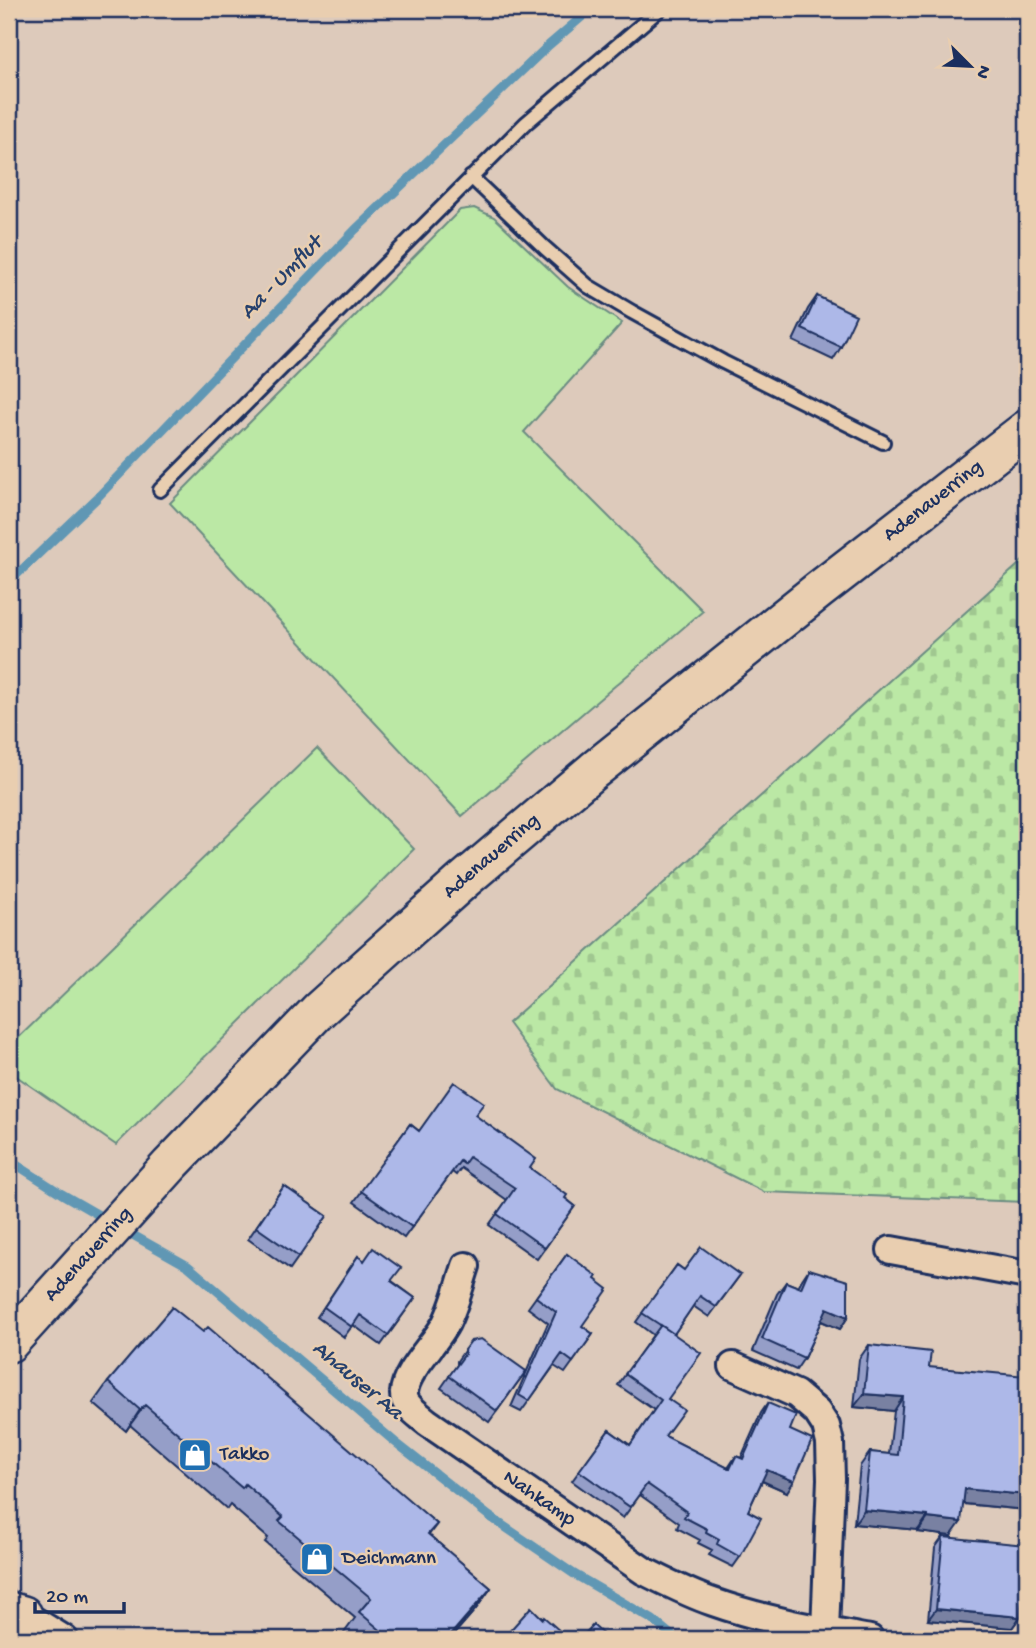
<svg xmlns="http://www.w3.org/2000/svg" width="1036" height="1648" font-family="'Gochi Hand',sans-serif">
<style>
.green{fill:#bbe8a5;stroke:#6b8c82;stroke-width:2}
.cemetery{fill:url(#cemetery-stones);stroke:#6b8c82;stroke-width:2}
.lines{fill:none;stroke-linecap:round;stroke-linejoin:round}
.stream{stroke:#6097b4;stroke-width:9}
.service-casing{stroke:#1b2f5e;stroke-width:18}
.minor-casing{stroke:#1b2f5e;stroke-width:32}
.secondary-casing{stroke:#1b2f5e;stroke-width:42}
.service{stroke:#e9ceb0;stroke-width:12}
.minor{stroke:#e9ceb0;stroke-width:26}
.secondary{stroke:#e9ceb0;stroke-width:37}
.wall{fill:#959ec8;stroke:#1b2f5e;stroke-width:2}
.shaded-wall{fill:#7981a2;stroke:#1b2f5e;stroke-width:2}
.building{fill:#adb8e8;stroke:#1b2f5e;stroke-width:2}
.labels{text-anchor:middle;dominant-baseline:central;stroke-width:5;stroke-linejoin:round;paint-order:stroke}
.street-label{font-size:21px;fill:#1b2f5e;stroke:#e9ceb0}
.poi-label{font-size:21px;fill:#1b2f5e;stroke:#e9ceb0;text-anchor:start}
.water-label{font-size:23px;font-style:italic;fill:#26406c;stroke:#e9ceb0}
</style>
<defs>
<pattern id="cemetery-stones" width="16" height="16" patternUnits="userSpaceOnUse" patternTransform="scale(1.75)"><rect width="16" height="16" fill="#bbe8a5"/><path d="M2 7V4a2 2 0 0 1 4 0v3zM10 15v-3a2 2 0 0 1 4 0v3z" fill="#a0c790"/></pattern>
</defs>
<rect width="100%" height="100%" fill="#ddcabb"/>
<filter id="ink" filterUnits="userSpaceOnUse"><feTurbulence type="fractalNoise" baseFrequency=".0143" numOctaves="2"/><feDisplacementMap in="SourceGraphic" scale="14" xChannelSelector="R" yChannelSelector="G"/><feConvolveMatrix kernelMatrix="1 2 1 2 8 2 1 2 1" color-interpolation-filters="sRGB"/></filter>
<g filter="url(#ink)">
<path class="green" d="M 474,208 L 494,217 L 568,287 L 622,323 L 524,432 L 703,611 L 462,816 L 170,503 L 460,210 Z
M 317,748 L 414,849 L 116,1145 L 9,1071 L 9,1047 Z"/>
<path class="cemetery" d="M 1027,557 L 1027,1202 L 764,1192 L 557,1089 L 508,1023 Z"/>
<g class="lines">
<path class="stream" d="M 9,582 L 96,499 L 355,230 L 549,45 L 591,9
M 9,1160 L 62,1194 L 109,1221
M 124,1230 L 188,1266 L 395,1442 L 489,1516 L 574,1574 L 653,1620 L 676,1639"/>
<g class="service-casing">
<path id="service" d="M 471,177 L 545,248 L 588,286 L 632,312 L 723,362 L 883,442
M 160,490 L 526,123 L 660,9"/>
</g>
<g class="minor-casing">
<g id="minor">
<path d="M 891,1250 L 1027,1275"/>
<path id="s1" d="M 466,1266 C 460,1284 455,1305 446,1323 C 436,1343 405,1371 404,1393 C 403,1405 419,1415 427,1422 L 644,1571 C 666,1582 689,1594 713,1602 C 764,1620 817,1629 870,1639"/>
<path d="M 733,1366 L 796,1394 L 817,1412 L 826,1426 L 830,1443 L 831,1479 L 825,1631"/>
<path d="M 9,1605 L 64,1639"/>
</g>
</g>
<g class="secondary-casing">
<g id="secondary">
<path id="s2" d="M 9,1343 L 170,1165 L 319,1010 L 389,947 L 464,880 L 594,770 L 819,590 L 1027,429"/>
<path d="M 9,1611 L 23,1615"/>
</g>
</g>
<use href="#service" class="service"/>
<use href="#minor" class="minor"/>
<use href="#secondary" class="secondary"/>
</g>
<path class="wall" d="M 817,296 L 841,347 L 833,360 L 793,341 L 808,309 Z
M 475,1115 L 530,1168 L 565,1198 L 575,1206 L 537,1259 L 489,1225 L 507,1200 L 461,1168 L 456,1175 L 452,1172 L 404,1238 L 354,1202 L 410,1124 L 419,1131 Z
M 284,1186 L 327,1216 L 290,1269 L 248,1239 Z
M 567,1254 L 595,1279 L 582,1326 L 593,1334 L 565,1373 L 554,1366 L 521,1412 L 511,1407 L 548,1323 L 528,1308 Z
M 358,1256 L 415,1298 L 381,1345 L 353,1325 L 344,1337 L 317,1317 Z
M 677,1265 L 684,1270 L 740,1275 L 709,1317 L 693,1306 L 674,1334 L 665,1436 L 728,1468 L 736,1456 L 741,1458 L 761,1413 L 768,1403 L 790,1430 L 787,1492 L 762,1481 L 748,1511 L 740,1557 L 733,1567 L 709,1555 L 712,1550 L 698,1543 L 700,1540 L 677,1528 L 679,1523 L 640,1495 L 623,1518 L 572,1481 L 609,1430 L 630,1445 L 654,1410 L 618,1385 L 653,1335 L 636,1322 Z
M 809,1269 L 848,1317 L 840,1329 L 821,1321 L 804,1358 L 796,1370 L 753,1351 L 777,1294 L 786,1282 L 798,1287 L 801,1281 Z
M 203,1332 L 437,1524 L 429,1535 L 491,1588 L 476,1609 L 450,1639 L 352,1639 L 344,1633 L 355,1618 L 265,1542 L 268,1538 L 230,1505 L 227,1509 L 130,1425 L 126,1431 L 93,1403 L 108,1382 Z
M 471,1341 L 526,1371 L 489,1422 L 441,1388 L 457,1365 L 457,1361 Z
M 869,1345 L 929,1367 L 1027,1510 L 963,1504 L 951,1536 L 918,1532 L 918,1530 L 854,1524 L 860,1466 L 870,1452 L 889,1454 L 894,1411 L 854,1407 L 859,1359 Z
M 943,1537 L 1020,1617 L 1012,1628 L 928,1620 L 935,1548 Z
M 543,1619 L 569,1639 L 503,1639 L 507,1634 Z"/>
<path class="shaded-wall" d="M 827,1308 L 848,1317 L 840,1329 L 819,1320 Z
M 864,1394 L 903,1397 L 894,1411 L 854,1407 Z
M 145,1405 L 130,1425 L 126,1431 L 140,1410 Z
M 767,1470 L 794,1481 L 787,1492 L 760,1480 Z
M 965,1489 L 1027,1495 L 1027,1510 L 955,1503 Z
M 864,1510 L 928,1516 L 918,1530 L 854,1524 Z
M 928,1518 L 961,1522 L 951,1536 L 918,1532 Z
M 491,1588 L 476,1609 L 450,1639 L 447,1639 Z
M 936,1609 L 1020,1617 L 1012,1628 L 928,1620 Z"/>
<path class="building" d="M 817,296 L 856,315 L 841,347 L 802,329 Z
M 454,1082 L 484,1103 L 475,1115 L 536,1159 L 530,1168 L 567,1195 L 565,1198 L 575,1206 L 545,1248 L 497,1214 L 515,1188 L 469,1157 L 464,1164 L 460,1161 L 412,1227 L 361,1191 L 410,1124 L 419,1131 Z
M 284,1186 L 327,1216 L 299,1257 L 256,1227 Z
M 701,1247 L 740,1275 L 716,1307 L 700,1296 L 674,1334 L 642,1313 L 677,1265 L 684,1270 Z
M 373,1248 L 401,1268 L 391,1281 L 415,1298 L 388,1335 L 360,1315 L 352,1327 L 324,1307 L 358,1256 L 364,1261 Z
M 567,1254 L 597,1276 L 595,1279 L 608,1289 L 582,1326 L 593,1334 L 573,1362 L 562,1354 L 529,1401 L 519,1395 L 556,1312 L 536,1297 Z
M 809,1269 L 848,1281 L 848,1317 L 827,1308 L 804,1358 L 762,1339 L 786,1282 L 801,1288 Z
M 172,1307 L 203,1332 L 208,1327 L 437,1524 L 428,1534 L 491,1588 L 447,1639 L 391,1639 L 359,1612 L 371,1598 L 279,1521 L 283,1517 L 245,1484 L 242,1488 L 145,1405 L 140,1410 L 108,1382 Z
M 661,1325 L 701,1353 L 668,1399 L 684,1410 L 665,1436 L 730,1469 L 736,1456 L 743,1459 L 768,1403 L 796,1415 L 790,1430 L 812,1440 L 794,1481 L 767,1470 L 748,1511 L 761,1518 L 740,1557 L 717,1544 L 719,1539 L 706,1532 L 707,1529 L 684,1517 L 687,1512 L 647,1484 L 630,1507 L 579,1471 L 609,1430 L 630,1445 L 661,1400 L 625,1374 Z
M 481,1339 L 526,1371 L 497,1411 L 449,1376 L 465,1354 L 464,1350 L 471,1341 Z
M 869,1345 L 931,1352 L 929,1367 L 1027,1376 L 1027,1495 L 965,1489 L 961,1522 L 928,1518 L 928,1516 L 864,1510 L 870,1452 L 898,1455 L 903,1397 L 864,1394 Z
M 943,1537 L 1027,1545 L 1020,1617 L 936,1609 Z
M 531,1607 L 543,1619 L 544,1617 L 569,1639 L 513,1639 L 507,1634 Z
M 593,1625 L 608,1639 L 580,1639 Z"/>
</g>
<defs>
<g id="shop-square" transform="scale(1.75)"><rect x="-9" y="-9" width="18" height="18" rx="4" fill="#1f6fb2" stroke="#e9ceb0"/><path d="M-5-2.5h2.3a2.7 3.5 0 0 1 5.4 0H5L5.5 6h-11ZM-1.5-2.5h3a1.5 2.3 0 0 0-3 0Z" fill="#fff"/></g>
</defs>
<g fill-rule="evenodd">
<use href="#shop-square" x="195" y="1455"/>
<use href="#shop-square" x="317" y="1559"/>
</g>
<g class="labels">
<g class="street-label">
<text stroke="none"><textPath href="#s2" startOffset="1253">Adenauerring</textPath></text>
<text stroke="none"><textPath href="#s2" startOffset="686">Adenauerring</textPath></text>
<text stroke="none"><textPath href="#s2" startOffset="119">Adenauerring</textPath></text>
<text stroke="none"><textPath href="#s1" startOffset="317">Nahkamp</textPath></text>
</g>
<g class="poi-label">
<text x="220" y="1455">Takko</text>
<text x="342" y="1559">Deichmann</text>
</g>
<g class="water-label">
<text transform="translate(282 278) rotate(-46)">Aa - Umflut</text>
<text transform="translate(357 1381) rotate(40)">Ahauser Aa</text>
</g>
</g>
<rect width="1036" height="1648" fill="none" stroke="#e9ceb0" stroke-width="35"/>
<rect x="18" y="18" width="1001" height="1613" fill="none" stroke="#1b2f5e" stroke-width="2.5" filter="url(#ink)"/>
<g transform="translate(970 66) rotate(114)" stroke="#e9ceb0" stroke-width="5" paint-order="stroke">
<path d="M0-5L12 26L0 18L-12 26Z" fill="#1b2f5e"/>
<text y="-10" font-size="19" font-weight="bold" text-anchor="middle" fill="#1b2f5e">N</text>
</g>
<path d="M35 1602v10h89v-10" fill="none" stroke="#1b2f5e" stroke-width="3.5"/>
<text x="46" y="1602" font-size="21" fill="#1b2f5e" stroke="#e9ceb0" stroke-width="5" paint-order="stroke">20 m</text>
</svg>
